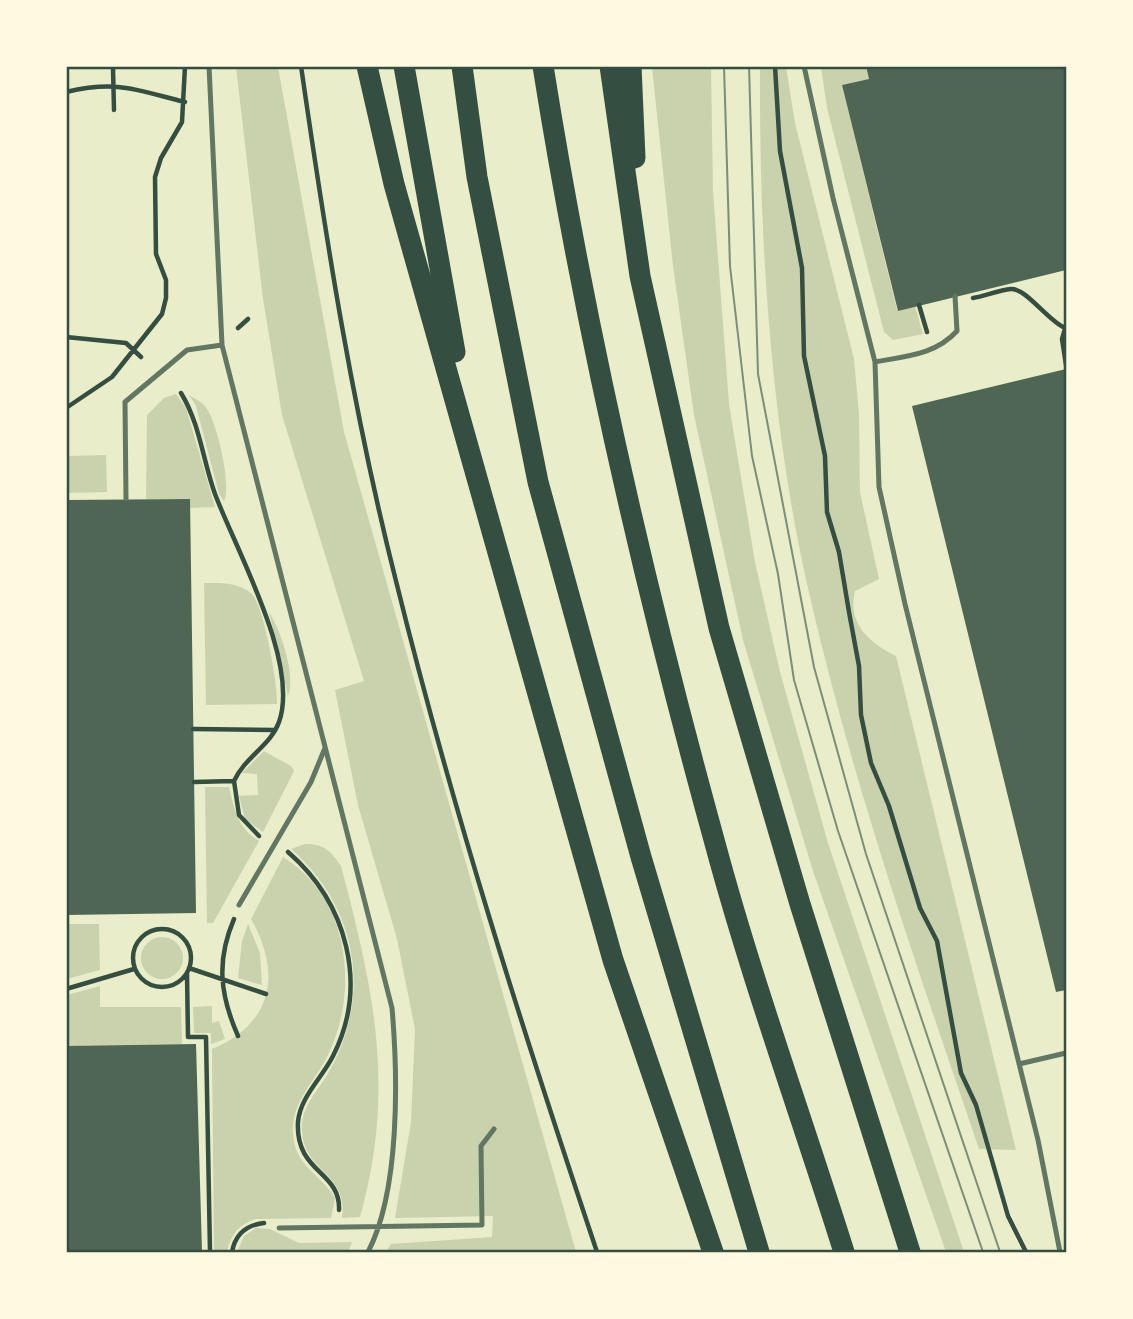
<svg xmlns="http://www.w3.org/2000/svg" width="1133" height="1319" font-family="'Titillium Web',sans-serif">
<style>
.green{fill:#cad2ad}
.building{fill:#4f6655}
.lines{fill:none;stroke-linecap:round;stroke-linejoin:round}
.path{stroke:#344e41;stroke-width:4.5}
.service{stroke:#617663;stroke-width:5}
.motorway{stroke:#344e41;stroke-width:21}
.tram{stroke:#7c8e77;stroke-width:2}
.neatline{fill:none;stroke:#344e41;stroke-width:2.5}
</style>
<rect width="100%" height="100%" fill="#e9edc9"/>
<path class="green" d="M 236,67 L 278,67 L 344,432 L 576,1252 L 386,1252 L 391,1244 L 492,1237 L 493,1216 L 395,1218 L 411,1122 L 415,1029 L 397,939 L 358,805 L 335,690 L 364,681 L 282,415 L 263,299 Z
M 652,67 L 711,67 L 713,191 L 729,404 L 755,562 L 780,672 L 828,843 L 964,1252 L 946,1252 L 813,871 L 743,640 L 694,415 L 673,266 Z
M 760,67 L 786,67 L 795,123 L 854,359 L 859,413 L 860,492 L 879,579 L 855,591 C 847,624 869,642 896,656 L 1016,1150 L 979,1149 C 916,964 851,779 808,588 C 770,422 759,236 760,67 Z
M 821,67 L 866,67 L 869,79 L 842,85 L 897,310 L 915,306 L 923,334 L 893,340 L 884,332 L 827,108 Z
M 176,394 L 186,408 L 215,507 L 190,508 L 189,499 L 146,499 L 147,415 L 164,398 Z
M 189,395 C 195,399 203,402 207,409 C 217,423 232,487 224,501 L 219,494 L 196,406 Z
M 106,455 L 107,492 L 67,493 L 67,456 Z
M 204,583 C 221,583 237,582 251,593 C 264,604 278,686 277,704 L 206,705 Z
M 269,612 C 281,631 296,675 288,696 Z
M 264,751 L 291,766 L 294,771 L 263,832 L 245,819 L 239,796 L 258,795 L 257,774 L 242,773 Z
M 205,787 L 229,787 C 235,811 237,827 259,841 L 213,923 L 207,923 Z
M 305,844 C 324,844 331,851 341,866 C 374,990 396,1089 360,1217 L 342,1218 C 349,1173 304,1173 302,1131 C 300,1107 319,1090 330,1070 C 373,992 356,906 291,849 Z
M 283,857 C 350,898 360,991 327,1057 C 314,1082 291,1103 293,1133 C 294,1166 321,1174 335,1198 L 331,1218 L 256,1219 C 239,1224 230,1235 227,1252 L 214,1252 L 212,1049 C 273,1024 282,973 251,919 Z
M 67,924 L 99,924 L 100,970 L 67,979 Z
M 248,924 L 260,953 L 262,985 L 238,978 L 242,941 Z
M141 958a21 21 0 1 1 42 0a21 21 0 1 1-42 0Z
M 100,986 L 100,1007 L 181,1007 L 182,1044 L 67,1046 L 67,995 Z
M 212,1006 L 212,1023 L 219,1021 L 225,1039 L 211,1044 L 211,1033 L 194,1033 L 193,1007 Z
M 256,1228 L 270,1229 L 299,1243 L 352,1242 L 348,1252 L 237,1252 L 244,1236 Z"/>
<path class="building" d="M 866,66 L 1066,66 L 1066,270 L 898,311 L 842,85 L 869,79 Z
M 1066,369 L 1066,990 L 1056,992 L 912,406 Z
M 190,499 L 196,913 L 66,915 L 66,500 Z
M 196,1044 L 202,1252 L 66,1252 L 66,1046 Z"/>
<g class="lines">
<path class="path" d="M 301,66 C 326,239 353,412 396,581 C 452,808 523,1031 597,1252
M 775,66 L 780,151 L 802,268 L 804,356 L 825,456 L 827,512 L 839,552 L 849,612 L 859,666 L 861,715 L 871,763 L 889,806 L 920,908 L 937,941 L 961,1073 L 976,1105 L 1008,1216 L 1026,1252
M 113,68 L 114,110
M 66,92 C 118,80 136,90 185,102
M 973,298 C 985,296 999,290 1011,289 C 1026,288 1048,321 1065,328
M 919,305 L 927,332
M 1066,325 L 1062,339 L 1066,365
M 238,328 L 248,319
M 66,337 L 126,343 L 141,357
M 181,393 C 200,424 203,461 215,494 C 236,550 300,663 279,722 C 271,745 245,757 234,781
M 66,408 L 112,377 L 162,314 L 166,298 L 166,280 L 156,254 L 155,177 L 161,158 L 182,122 L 185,66
M 193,729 L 274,730
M 194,782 L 234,781 L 239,815 L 259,836
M 288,852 C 347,903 369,985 333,1056 C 322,1078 300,1097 298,1122 C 295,1173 341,1171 339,1210
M 234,919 C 216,961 220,995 238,1036
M133 958a29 29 0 1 1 58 0a29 29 0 1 1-58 0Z
M 189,968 L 266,994
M 187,973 L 188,1037 L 206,1037 L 210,1252
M 66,989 L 134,969
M 232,1252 C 235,1235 246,1225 264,1223"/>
<path class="service" d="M 209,66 L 222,345 L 392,1008 C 398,1077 400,1191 368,1252
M 804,66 L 833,198 L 875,362 L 879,487 L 905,604 L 1038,1140 L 1060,1252
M 875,362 C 906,356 935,355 957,331 L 955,296
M 126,499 L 125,402 L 187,350 L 222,345
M 239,905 L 311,782 L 325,748
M 1019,1064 L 1066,1053
M 279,1228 L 482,1225 L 481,1146 L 494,1129"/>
<path class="motorway" d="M 367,66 L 394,184 L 613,960 L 713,1252
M 404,66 L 455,352
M 462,66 L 477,177 L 538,482 L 641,857 L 759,1252
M 543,66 C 585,330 645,590 716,847 C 753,984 802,1118 844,1252
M 610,66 L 640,276 L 719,628 L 800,904 L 910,1252
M 631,66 L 635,158"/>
<path class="tram" d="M 724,66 L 730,266 L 752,456 L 778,574 L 794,680 L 838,831 L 983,1252
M 749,66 L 758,374 L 814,667 L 866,854 L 1000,1252"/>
</g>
<rect width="1133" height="1319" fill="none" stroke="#fefae0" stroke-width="136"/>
<rect x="68" y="68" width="997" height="1183" class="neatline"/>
</svg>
